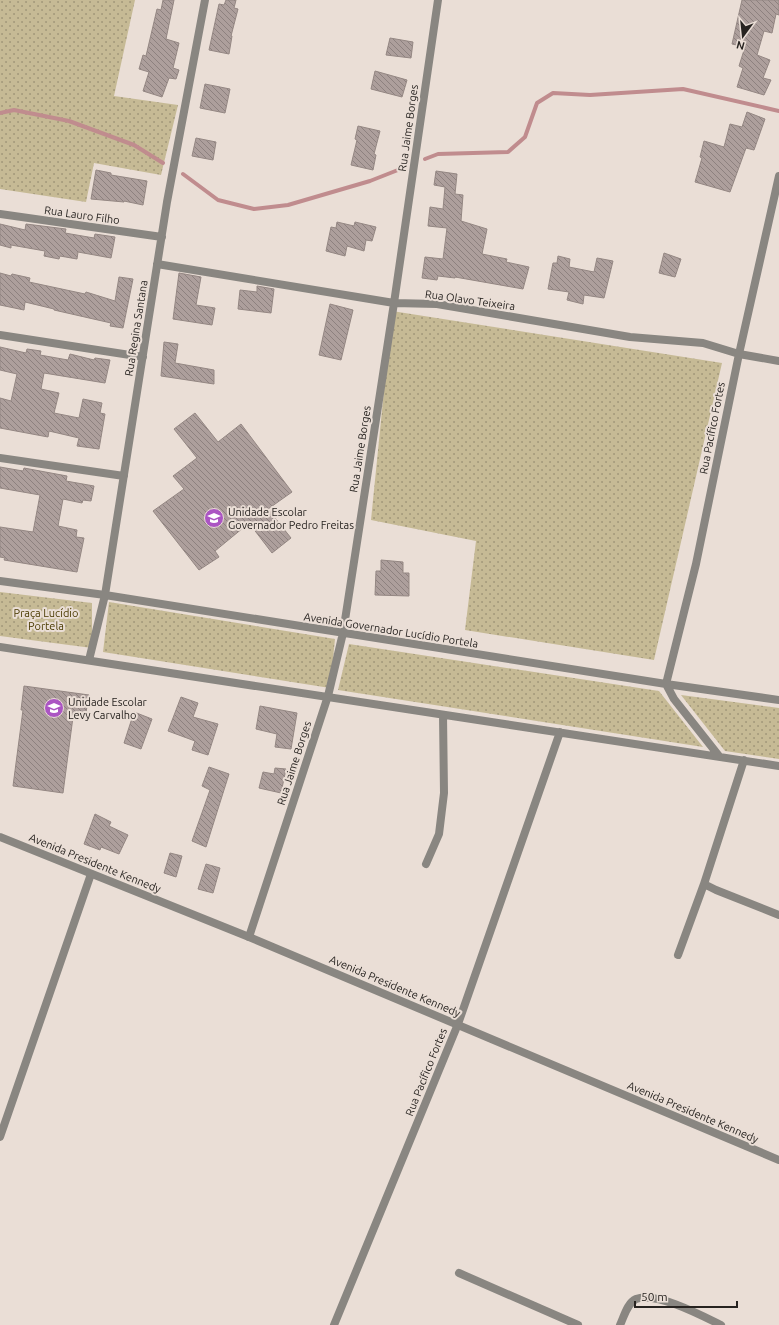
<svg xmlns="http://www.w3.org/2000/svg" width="779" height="1325" font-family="Ubuntu,sans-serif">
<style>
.grass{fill:url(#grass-dots)}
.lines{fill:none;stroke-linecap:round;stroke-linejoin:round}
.stream{stroke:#c08c8e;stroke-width:4}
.building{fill:url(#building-back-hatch);stroke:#948783}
.minor{stroke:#898681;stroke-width:8}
.tertiary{stroke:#898681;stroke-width:8}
.labels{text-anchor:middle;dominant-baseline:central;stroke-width:4;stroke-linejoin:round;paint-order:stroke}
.street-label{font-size:11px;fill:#272320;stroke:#eaded6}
.poi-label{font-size:11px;fill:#272320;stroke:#eaded6;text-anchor:start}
.park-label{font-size:11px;fill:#4a3a00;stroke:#eaded6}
</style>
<defs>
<pattern id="grass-dots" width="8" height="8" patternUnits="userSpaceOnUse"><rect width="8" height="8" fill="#c6ba95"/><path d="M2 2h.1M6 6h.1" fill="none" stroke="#a19779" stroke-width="1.8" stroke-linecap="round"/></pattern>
<pattern id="building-back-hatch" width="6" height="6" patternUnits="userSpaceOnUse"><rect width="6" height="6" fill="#ad9f9c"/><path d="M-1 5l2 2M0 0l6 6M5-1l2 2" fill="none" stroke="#8d817f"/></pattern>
</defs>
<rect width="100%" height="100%" fill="#eaded6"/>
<path class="grass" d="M 0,0 L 135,0 L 114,96 L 178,105 L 161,175 L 94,163 L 86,202 L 0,189 Z
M 392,311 L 722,363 L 654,660 L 465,630 L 476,541 L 371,520 Z
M 0,592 L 92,603 L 92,648 L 0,636 Z
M 109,602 L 335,639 L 330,688 L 103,652 Z
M 349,644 L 659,691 L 703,747 L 338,690 Z
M 681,695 L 779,708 L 779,759 L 725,751 Z"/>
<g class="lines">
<path class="stream" d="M 0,113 L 14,110 L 69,121 L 134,145 L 163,163
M 425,159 L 438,154 L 508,152 L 525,137 L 537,103 L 553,93 L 590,95 L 683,89 L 779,111
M 183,174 L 218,200 L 254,209 L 288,205 L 370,181 L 403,168"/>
</g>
<path class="building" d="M 163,0 L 174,0 L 166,39 L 179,43 L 173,68 L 179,70 L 176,79 L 169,78 L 162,97 L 143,91 L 149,72 L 139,69 L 143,55 L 146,56 L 157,9 L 161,10 Z
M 226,0 L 236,0 L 234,8 L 238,9 L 231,36 L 232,36 L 229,54 L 209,50 L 219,4 L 224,5 Z
M 742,0 L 779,0 L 779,15 L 776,14 L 772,33 L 764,31 L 757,55 L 770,60 L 763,78 L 771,80 L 764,95 L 737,87 L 743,68 L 739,66 L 745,47 L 732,44 Z
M 390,38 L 413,42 L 411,58 L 386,55 Z
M 375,71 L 407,80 L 402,97 L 371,89 Z
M 205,84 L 230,89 L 225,113 L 200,108 Z
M 747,112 L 765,119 L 754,150 L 746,148 L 730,192 L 695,182 L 702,158 L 700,157 L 704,141 L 724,147 L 730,124 L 742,127 Z
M 358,126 L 380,131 L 374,154 L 376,155 L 373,170 L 351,165 L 357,140 L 355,139 Z
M 196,138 L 216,142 L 213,160 L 192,156 Z
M 96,170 L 111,173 L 111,175 L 147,181 L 143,205 L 124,201 L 124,202 L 91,199 Z
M 436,171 L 457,174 L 455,194 L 463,195 L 461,221 L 487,229 L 482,254 L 507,259 L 506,262 L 529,267 L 523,289 L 455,277 L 455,278 L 438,276 L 437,280 L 422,278 L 425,257 L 443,259 L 447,228 L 428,226 L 430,207 L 443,209 L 445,187 L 434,185 Z
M 337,222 L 354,226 L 355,222 L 376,227 L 372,241 L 366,240 L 364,251 L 347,246 L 345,256 L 326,251 L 331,227 L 336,228 Z
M 0,224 L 25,230 L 26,224 L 66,229 L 65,233 L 94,238 L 95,234 L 115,237 L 111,258 L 78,252 L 77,259 L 60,256 L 59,259 L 44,256 L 45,251 L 11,245 L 11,248 L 0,245 Z
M 664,253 L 681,259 L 675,277 L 659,273 Z
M 558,256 L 570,259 L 569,267 L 594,272 L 597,258 L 613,261 L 604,298 L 584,295 L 583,304 L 567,300 L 569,292 L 548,289 L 553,263 L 557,263 Z
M 0,273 L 11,276 L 12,274 L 30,278 L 29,282 L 85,294 L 86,292 L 115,301 L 119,277 L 133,279 L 123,328 L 110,326 L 111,323 L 54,310 L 54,309 L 25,302 L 24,310 L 0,305 Z
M 179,273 L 201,277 L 196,305 L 215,308 L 212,325 L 173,319 Z
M 257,286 L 274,289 L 271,313 L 238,309 L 240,290 L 257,292 Z
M 330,304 L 353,310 L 341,360 L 319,355 Z
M 164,342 L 178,344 L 175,363 L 214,370 L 214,384 L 161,376 Z
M 0,347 L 26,353 L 27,349 L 41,351 L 40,355 L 68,360 L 70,354 L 94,360 L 95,358 L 110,360 L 105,383 L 44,373 L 41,389 L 59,393 L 54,413 L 79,418 L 83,399 L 102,403 L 100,413 L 105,414 L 99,449 L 77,446 L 79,438 L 49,431 L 48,437 L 0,428 L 0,398 L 11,401 L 17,374 L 0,370 Z
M 195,413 L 218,442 L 241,424 L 292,492 L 268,509 L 291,538 L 272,553 L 249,523 L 215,551 L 219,557 L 199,570 L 153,511 L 184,489 L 173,476 L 197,458 L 174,429 Z
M 0,467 L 23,471 L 24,468 L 67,476 L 66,481 L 94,486 L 91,501 L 83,500 L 82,503 L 63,499 L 58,526 L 77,530 L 76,537 L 84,538 L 77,572 L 4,560 L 5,558 L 0,557 L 0,527 L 33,532 L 40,495 L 0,488 Z
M 381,560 L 403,562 L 403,573 L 409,573 L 409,596 L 375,595 L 376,571 L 381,571 Z
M 24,686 L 89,695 L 85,718 L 73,717 L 63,793 L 13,786 L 23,710 L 21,710 Z
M 181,697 L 198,703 L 193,717 L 218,724 L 208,755 L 192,750 L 195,741 L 168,731 Z
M 260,706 L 297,713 L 291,749 L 275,747 L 277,734 L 256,729 Z
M 134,712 L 152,719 L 141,749 L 124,743 Z
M 209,767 L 229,774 L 206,847 L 192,841 L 210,790 L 202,786 Z
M 275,768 L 286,769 L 281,793 L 259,788 L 263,772 L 274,774 Z
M 95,814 L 111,822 L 109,826 L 128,835 L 119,854 L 101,847 L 100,850 L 84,844 Z
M 170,853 L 182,856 L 176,877 L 164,873 Z
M 206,864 L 220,868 L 213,893 L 198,889 Z"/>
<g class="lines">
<path class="minor" d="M 0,214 L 162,237
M 157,264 L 394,303 L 437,304 L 630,337 L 703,343 L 739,354 L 779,361
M 0,335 L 143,357
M 0,458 L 124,476
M 0,581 L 105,595 L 666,684 L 779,700
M 0,647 L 779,766
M 89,660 L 105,595 L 167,202 L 205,0
M 719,756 L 674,699 L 666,684 L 696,564 L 739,354 L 779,176
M 744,760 L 704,884 L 716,890 L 779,915
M 426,864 L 439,834 L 444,793 L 443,715
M 249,937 L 328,696 L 343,633 L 394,303 L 438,0
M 678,955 L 704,884
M 0,1137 L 91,874
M 459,1273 L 578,1325
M 334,1325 L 458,1024 L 560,732
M 620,1325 C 624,1317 627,1303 636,1299 C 656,1291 703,1316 721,1325"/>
<path class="tertiary" d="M 0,837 L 249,937 L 779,1160"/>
</g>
<defs>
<g id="school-disc" transform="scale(1)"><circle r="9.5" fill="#ab55c3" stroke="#eaded6"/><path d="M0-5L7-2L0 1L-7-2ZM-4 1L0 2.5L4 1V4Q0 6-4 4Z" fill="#fff"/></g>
</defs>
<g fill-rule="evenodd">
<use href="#school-disc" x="214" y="518"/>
<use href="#school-disc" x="54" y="708"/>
</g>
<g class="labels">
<g class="street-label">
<text transform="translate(408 128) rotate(-82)">Rua Jaime Borges</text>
<text transform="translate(82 215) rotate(8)">Rua Lauro Filho</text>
<text transform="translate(470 300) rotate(8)">Rua Olavo Teixeira</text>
<text transform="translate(136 328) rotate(-81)">Rua Regina Santana</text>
<text transform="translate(712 428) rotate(-79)">Rua Pacífico Fortes</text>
<text transform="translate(360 449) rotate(-81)">Rua Jaime Borges</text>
<text transform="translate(391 630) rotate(9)">Avenida Governador Lucídio Portela</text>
<text transform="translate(294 763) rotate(-72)">Rua Jaime Borges</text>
<text transform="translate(95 863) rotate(22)">Avenida Presidente Kennedy</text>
<text transform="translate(395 986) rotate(23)">Avenida Presidente Kennedy</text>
<text transform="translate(426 1072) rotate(-68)">Rua Pacífico Fortes</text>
<text transform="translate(693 1112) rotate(23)">Avenida Presidente Kennedy</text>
</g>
<g class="poi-label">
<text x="228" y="512">Unidade Escolar<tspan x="228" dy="13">Governador Pedro Freitas</tspan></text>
<text x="68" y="702">Unidade Escolar<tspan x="68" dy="13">Levy Carvalho</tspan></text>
</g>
<g class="park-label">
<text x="46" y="613">Praça Lucídio<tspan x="46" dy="13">Portela</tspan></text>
</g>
</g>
<g transform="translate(743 36) rotate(195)" stroke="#eaded6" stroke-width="3" paint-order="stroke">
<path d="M0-3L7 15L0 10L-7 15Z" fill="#272320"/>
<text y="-6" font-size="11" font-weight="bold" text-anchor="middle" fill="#272320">N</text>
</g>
<path d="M635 1301v6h102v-6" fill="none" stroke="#272320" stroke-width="2"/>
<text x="641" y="1301" font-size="12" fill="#272320" stroke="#eaded6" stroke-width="3" paint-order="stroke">50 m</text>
</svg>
